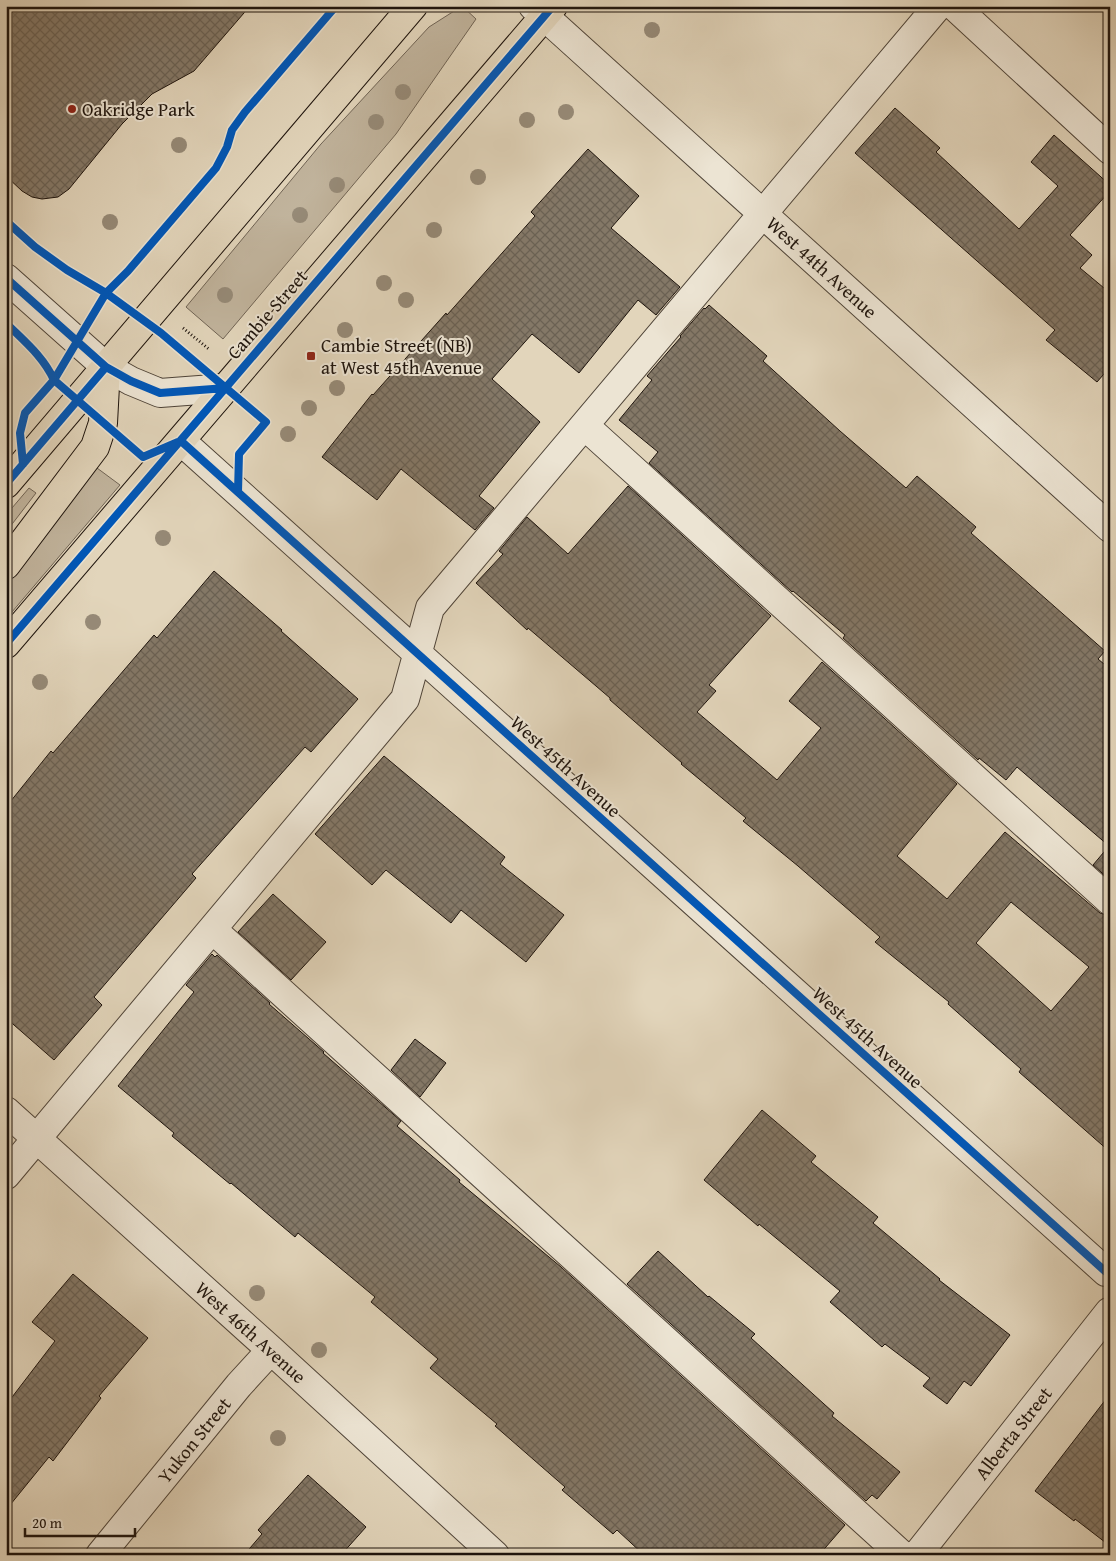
<svg xmlns="http://www.w3.org/2000/svg" width="1116" height="1561" font-family="'Gentium Book Plus',serif">
<style>
.green{fill:#c1b49d;stroke:#706455}
.building{fill:url(#building-cross-hatch);stroke:#1e140d;fill-rule:evenodd}
.lines{fill:none;stroke-linecap:round;stroke-linejoin:round}
.minor-casing{stroke:#4f4438;stroke-width:30}
.major-casing{stroke:#1e140d;stroke-width:30}
.path{stroke:#1e140d;stroke-width:3;stroke-dasharray:1 2.5;stroke-linecap:butt}
.minor{stroke:#ece4d3;stroke-width:28}
.major{stroke:#e2d5bb;stroke-width:28}
.cycleway-casing{stroke:#ece4d3;stroke-width:11}
.cycleway{stroke:#0057b8;stroke-width:8}
.tree{fill:#968a77}
.poi-dot{fill:#8f2418;stroke:#ece4d3;stroke-width:2}
.labels{text-anchor:middle;dominant-baseline:central;stroke-width:4;stroke-linejoin:round;paint-order:stroke}
.poi-label{font-size:19px;fill:#1e140d;stroke:#ece4d3;text-anchor:start}
.street-label{font-size:19px;fill:#1e140d;stroke:#ece4d3}
</style>
<defs>
<pattern id="building-cross-hatch" width="8" height="8" patternUnits="userSpaceOnUse" patternTransform="scale(1.25)"><rect width="8" height="8" fill="#847867"/><path d="M0 0l8 8M0 8l8-8" fill="none" stroke="#6b6153"/></pattern>
</defs>
<rect width="100%" height="100%" fill="#e2d5bb"/>
<filter id="stains"><feTurbulence type="fractalNoise" baseFrequency=".004" numOctaves="4"/><feColorMatrix values="0 0 0 0 .2 0 0 0 0 .09 0 0 0 0 .02 0 0 0 .5 -.17"/></filter>
<radialGradient id="worn" r=".72"><stop offset=".6" stop-color="#630" stop-opacity="0"/><stop offset="1" stop-color="#630" stop-opacity=".3"/></radialGradient>
<path class="green" d="M 462,6 L 476,19 L 396,134 L 223,339 L 186,307 L 321,144 L 429,27 Z
M 97,468 L 120,485 L 6,619 L 6,587 L 58,512 Z
M 29,488 L 36,493 L 6,532 L 6,515 Z"/>
<path class="building" d="M 6,6 L 250,6 L 194,71 L 152,94 L 122,124 L 69,189 L 58,197 L 42,199 L 32,197 L 22,191 L 6,176 Z
M 895,108 L 940,148 L 936,152 L 1019,229 L 1058,186 L 1031,162 L 1054,135 L 1110,185 L 1110,191 L 1070,235 L 1092,255 L 1080,268 L 1110,293 L 1110,367 L 1097,382 L 1046,340 L 1055,330 L 855,153 Z
M 588,149 L 639,196 L 611,228 L 680,287 L 656,315 L 638,300 L 579,373 L 532,334 L 492,379 L 540,422 L 479,496 L 494,508 L 475,530 L 401,469 L 377,500 L 322,457 L 372,394 L 373,395 L 446,313 L 447,315 L 535,216 L 531,212 Z
M 709,305 L 767,356 L 763,361 L 840,431 L 906,488 L 917,476 L 976,527 L 971,533 L 1105,651 L 1098,659 L 1110,669 L 1110,880 L 1093,865 L 1109,846 L 1017,767 L 1006,780 L 979,758 L 978,760 L 843,638 L 845,635 L 793,591 L 792,592 L 649,463 L 658,452 L 619,420 L 652,380 L 647,376 L 681,337 L 680,336 L 704,308 L 705,309 Z
M 628,486 L 771,616 L 709,685 L 716,691 L 697,712 L 777,780 L 821,728 L 789,701 L 822,662 L 957,784 L 897,856 L 947,899 L 1005,832 L 1100,913 L 1110,916 L 1110,1152 L 1019,1072 L 1021,1069 L 948,1004 L 949,1002 L 875,942 L 880,937 L 798,866 L 743,821 L 746,818 L 681,764 L 682,763 L 610,700 L 610,698 L 528,628 L 527,630 L 476,583 L 503,554 L 499,551 L 527,517 L 568,554 ZM 1011,902 L 1089,967 L 1051,1011 L 976,943 Z
M 214,571 L 282,630 L 281,631 L 358,699 L 311,752 L 305,747 L 192,874 L 196,878 L 94,997 L 102,1005 L 54,1060 L 6,1018 L 6,807 L 51,751 L 53,753 L 154,635 L 157,638 Z
M 384,756 L 505,857 L 500,864 L 564,915 L 526,962 L 461,910 L 451,923 L 386,870 L 372,885 L 315,834 Z
M 273,894 L 326,942 L 291,980 L 238,932 Z
M 212,954 L 215,957 L 217,955 L 270,1003 L 269,1004 L 324,1052 L 323,1053 L 401,1121 L 397,1126 L 460,1180 L 459,1182 L 561,1267 L 845,1525 L 819,1555 L 644,1555 L 617,1530 L 613,1534 L 562,1490 L 565,1487 L 495,1426 L 497,1424 L 430,1368 L 438,1359 L 371,1302 L 375,1297 L 298,1233 L 295,1237 L 231,1183 L 230,1184 L 172,1136 L 174,1133 L 118,1086 L 194,992 L 186,985 Z
M 415,1039 L 446,1063 L 420,1097 L 391,1070 Z
M 762,1110 L 816,1156 L 811,1162 L 878,1217 L 873,1223 L 940,1279 L 939,1280 L 1010,1335 L 971,1386 L 964,1381 L 947,1404 L 923,1386 L 930,1378 L 885,1344 L 882,1347 L 830,1302 L 840,1291 L 759,1224 L 758,1226 L 704,1180 Z
M 658,1251 L 708,1297 L 709,1296 L 755,1334 L 751,1338 L 834,1413 L 832,1416 L 900,1472 L 877,1499 L 872,1495 L 866,1501 L 627,1284 Z
M 73,1274 L 148,1338 L 99,1396 L 101,1398 L 53,1461 L 49,1457 L 6,1510 L 6,1405 L 55,1341 L 32,1322 Z
M 1110,1394 L 1110,1546 L 1075,1519 L 1074,1521 L 1035,1491 Z
M 308,1475 L 366,1527 L 341,1555 L 244,1555 L 262,1534 L 258,1530 Z"/>
<g class="lines">
<g class="minor-casing">
<path id="minor" d="M 533,6 L 1110,528
M 954,6 L 1110,150
M 6,278 L 106,367 L 131,381 L 160,393 L 226,388
M 585,426 L 1110,901
M 181,441 L 1106,1272
M 213,930 L 902,1555
M 6,1111 L 271,1350 L 495,1555
M 6,1175 L 405,699 L 430,608 L 938,6
M 100,1555 L 239,1385 L 271,1350
M 917,1555 L 1109,1312"/>
</g>
<g class="major-casing">
<path id="major" d="M 6,484 L 413,6
M 6,565 L 95,447 L 103,423 L 106,367
M 6,644 L 553,6"/>
</g>
<path class="path" d="M 183,328 L 210,350"/>
<use href="#minor" class="minor"/>
<use href="#major" class="major"/>
<g class="cycleway-casing">
<path id="cycleway" d="M 6,221 L 35,247 L 67,270 L 106,293 L 161,333 L 266,422 L 239,454 L 238,492
M 6,278 L 106,367 L 131,381 L 160,393 L 226,388
M 6,323 C 24,341 43,356 54,380 L 143,457 L 178,442
M 181,441 L 1106,1272
M 23,464 L 20,433 L 25,413 L 54,380 L 106,293 L 128,271 L 216,168 L 227,147 L 232,130 L 245,112 L 336,6
M 6,484 L 106,367
M 6,644 L 553,6"/>
</g>
<use href="#cycleway" class="cycleway"/>
</g>
<g class="tree">
<circle cx="652" cy="30" r="8"/>
<circle cx="403" cy="92" r="8"/>
<circle cx="566" cy="112" r="8"/>
<circle cx="527" cy="120" r="8"/>
<circle cx="376" cy="122" r="8"/>
<circle cx="179" cy="145" r="8"/>
<circle cx="478" cy="177" r="8"/>
<circle cx="337" cy="185" r="8"/>
<circle cx="300" cy="215" r="8"/>
<circle cx="110" cy="222" r="8"/>
<circle cx="434" cy="230" r="8"/>
<circle cx="384" cy="283" r="8"/>
<circle cx="225" cy="295" r="8"/>
<circle cx="406" cy="300" r="8"/>
<circle cx="345" cy="330" r="8"/>
<circle cx="337" cy="388" r="8"/>
<circle cx="309" cy="408" r="8"/>
<circle cx="288" cy="434" r="8"/>
<circle cx="163" cy="538" r="8"/>
<circle cx="93" cy="622" r="8"/>
<circle cx="40" cy="682" r="8"/>
<circle cx="257" cy="1293" r="8"/>
<circle cx="319" cy="1350" r="8"/>
<circle cx="278" cy="1438" r="8"/>
</g>
<g class="poi-dot">
<circle cx="72" cy="109" r="5"/>
<rect x="306" y="351" width="10" height="10" rx="2.5"/>
</g>
<g class="labels">
<g class="poi-label">
<text x="82" y="109">Oakridge Park</text>
<text x="321" y="345">Cambie Street (NB)<tspan x="321" dy="22">at West 45th Avenue</tspan></text>
</g>
<g class="street-label">
<text transform="translate(822 267) rotate(42)">West 44th Avenue</text>
<text transform="translate(267 314) rotate(-49)">Cambie Street</text>
<text transform="translate(566 766) rotate(42)">West 45th Avenue</text>
<text transform="translate(868 1037) rotate(42)">West 45th Avenue</text>
<text transform="translate(251 1332) rotate(42)">West 46th Avenue</text>
<text transform="translate(1013 1433) rotate(-52)">Alberta Street</text>
<text transform="translate(194 1440) rotate(-51)">Yukon Street</text>
</g>
</g>
<rect width="1116" height="1561" fill="none" stroke="#e2d5bb" stroke-width="25"/>
<rect x="8" y="8" width="1101" height="1546" fill="none" stroke="#1e140d" stroke-width="2.5"/>
<rect x="12" y="12" width="1091" height="1536" fill="none" stroke="#1e140d"/>
<path d="M25 1528v8h110v-8" fill="none" stroke="#1e140d" stroke-width="2.5"/>
<text x="32" y="1528" font-size="15" fill="#1e140d" stroke="#ece4d3" stroke-width="4" paint-order="stroke">20 m</text>
<rect width="100%" height="100%" filter="url(#stains)"/>
<rect width="100%" height="100%" fill="url(#worn)"/>
</svg>
